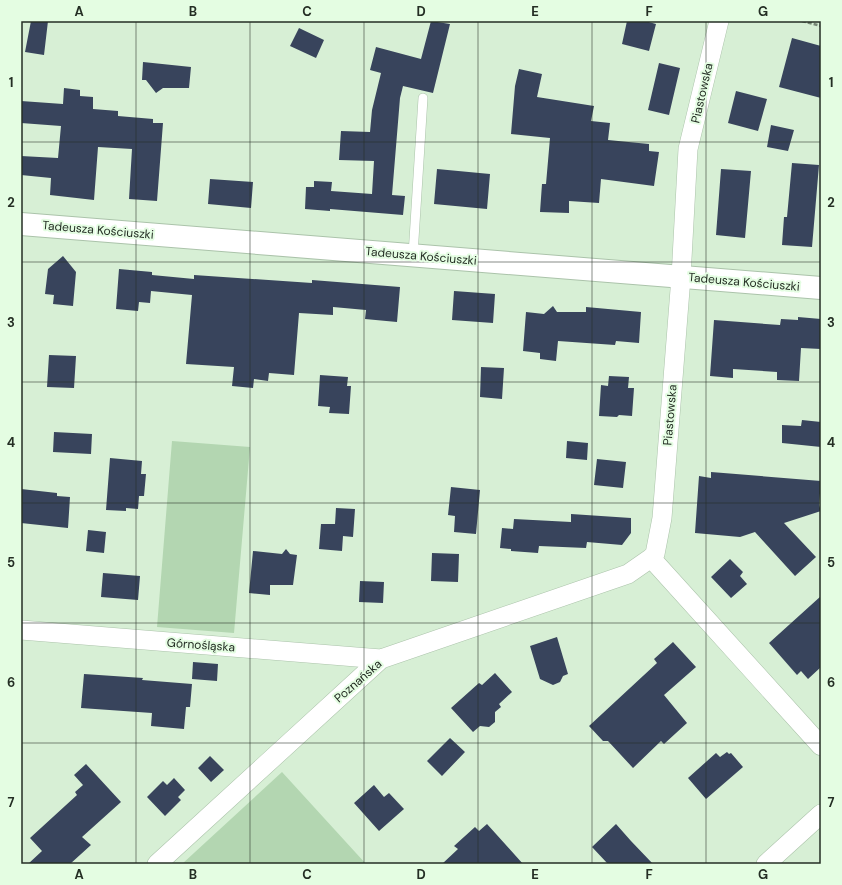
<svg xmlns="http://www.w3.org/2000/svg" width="842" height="885" font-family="'DM Sans',sans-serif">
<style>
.green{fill:#b3d6b1}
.building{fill:#38445c}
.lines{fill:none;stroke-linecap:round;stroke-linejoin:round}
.lane-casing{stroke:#abc3aa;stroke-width:10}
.street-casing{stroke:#abc3aa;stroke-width:20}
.secondary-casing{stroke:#abc3aa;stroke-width:24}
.path{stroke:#758574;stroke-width:2.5;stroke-dasharray:4 2;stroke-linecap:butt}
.lane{stroke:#fff;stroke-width:9}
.street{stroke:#fff;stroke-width:19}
.secondary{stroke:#fff;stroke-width:22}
.grid{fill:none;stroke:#242e24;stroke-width:1;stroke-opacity:0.55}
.labels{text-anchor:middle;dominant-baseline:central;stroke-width:4;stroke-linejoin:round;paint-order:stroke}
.street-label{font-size:12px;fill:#242e24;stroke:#e4fde2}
.neatline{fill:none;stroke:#242e24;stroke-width:1.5}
.grid-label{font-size:13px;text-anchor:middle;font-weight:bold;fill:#242e24}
</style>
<rect width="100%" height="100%" fill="#d7efd5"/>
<path class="green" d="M 172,441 L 250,447 L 234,633 L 157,627 Z
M 282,772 L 366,864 L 182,864 Z"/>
<path class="building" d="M 31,21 L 48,21 L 44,55 L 25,52 Z
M 431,21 L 450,24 L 433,93 L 403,86 L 400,98 L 392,195 L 405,196 L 403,215 L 330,209 L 330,211 L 305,209 L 306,187 L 314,187 L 314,181 L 332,182 L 331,191 L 372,194 L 374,161 L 339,160 L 341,131 L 370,132 L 372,110 L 381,73 L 370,70 L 376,47 L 421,59 Z
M 627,21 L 645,21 L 656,24 L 649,51 L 622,44 Z
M 299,28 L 324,40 L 316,58 L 290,46 Z
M 792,38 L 821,46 L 821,98 L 779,87 Z
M 143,62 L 191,67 L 189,88 L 163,88 L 156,93 L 146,80 L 142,80 Z
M 659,63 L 680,68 L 669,115 L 648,110 Z
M 519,69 L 542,74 L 537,97 L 594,106 L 591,121 L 610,123 L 608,140 L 649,144 L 649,151 L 659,152 L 654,186 L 601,179 L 599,203 L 569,201 L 569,213 L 540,212 L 542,184 L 546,184 L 550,138 L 511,134 L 515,86 Z
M 64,88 L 80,90 L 80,96 L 93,97 L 93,109 L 118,111 L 118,116 L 153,119 L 153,123 L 163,123 L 157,201 L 129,199 L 132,149 L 98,147 L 94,200 L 50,195 L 51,178 L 21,175 L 21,156 L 58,158 L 61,126 L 21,123 L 21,101 L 63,104 Z
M 736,91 L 767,99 L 758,131 L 728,123 Z
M 771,125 L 794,130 L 788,151 L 767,147 Z
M 792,163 L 819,165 L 812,247 L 782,245 L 784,217 L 787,217 Z
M 437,169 L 490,174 L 487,209 L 434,204 Z
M 721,169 L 751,171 L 745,238 L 716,235 Z
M 210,179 L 253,182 L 251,208 L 208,204 Z
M 63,256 L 76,272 L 73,306 L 53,304 L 54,295 L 45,294 L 48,269 Z
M 119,269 L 152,272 L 152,275 L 194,279 L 194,275 L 312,283 L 312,280 L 400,287 L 397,322 L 365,319 L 366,310 L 333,307 L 333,315 L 299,313 L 294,375 L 269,373 L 268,381 L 254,379 L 253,388 L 232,386 L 234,367 L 186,364 L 192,295 L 151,291 L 150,303 L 139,302 L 138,311 L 116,309 Z
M 454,291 L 495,294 L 493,323 L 452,320 Z
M 553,306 L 557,312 L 586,312 L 586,307 L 641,312 L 639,343 L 616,341 L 615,345 L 558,341 L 556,361 L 540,359 L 540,353 L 523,351 L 526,312 L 544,314 Z
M 798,317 L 821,319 L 821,349 L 801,348 L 799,381 L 777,380 L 777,372 L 733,369 L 733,378 L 710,376 L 714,320 L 780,325 L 781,319 L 798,320 Z
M 49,355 L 76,356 L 74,388 L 47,387 Z
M 481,367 L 504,368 L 502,399 L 480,397 Z
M 320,375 L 348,377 L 347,386 L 351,386 L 349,414 L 329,413 L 330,407 L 318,406 Z
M 609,376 L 629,377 L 628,388 L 634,388 L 632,416 L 619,415 L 617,417 L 599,416 L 601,385 L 608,386 Z
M 802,420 L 821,422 L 821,447 L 782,443 L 782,425 L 801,426 Z
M 54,432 L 92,434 L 91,454 L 53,452 Z
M 567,441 L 588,443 L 587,460 L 566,458 Z
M 110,458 L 142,461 L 141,474 L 146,474 L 144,496 L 139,496 L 138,509 L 126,508 L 126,511 L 106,510 Z
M 597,459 L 626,462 L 623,488 L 594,485 Z
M 711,472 L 821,481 L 819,505 L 821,511 L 784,523 L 816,557 L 795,576 L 755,532 L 740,537 L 695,533 L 699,476 L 711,478 Z
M 451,487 L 480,490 L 476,534 L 454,532 L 455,516 L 448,515 Z
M 21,489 L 57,493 L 57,496 L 70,497 L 68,528 L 21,523 Z
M 336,508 L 355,509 L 353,537 L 343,536 L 342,551 L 319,549 L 321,524 L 335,524 Z
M 571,514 L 631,518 L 631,533 L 622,545 L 587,542 L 586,548 L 539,546 L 538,553 L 511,551 L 511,549 L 500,548 L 502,528 L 513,529 L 514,519 L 571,522 Z
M 88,530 L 106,532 L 104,553 L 86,551 Z
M 286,549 L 290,554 L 297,555 L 293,585 L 270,585 L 270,595 L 249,593 L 253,551 L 282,554 Z
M 432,553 L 459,554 L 458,582 L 431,581 Z
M 730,559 L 743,572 L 740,576 L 747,584 L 731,598 L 711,577 Z
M 103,573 L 140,576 L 138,600 L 101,597 Z
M 360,581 L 384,582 L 383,603 L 359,602 Z
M 821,596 L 821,667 L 808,679 L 801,671 L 797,675 L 769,643 Z
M 557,637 L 568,674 L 563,676 L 560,682 L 553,685 L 540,679 L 530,646 Z
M 673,642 L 696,667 L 664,695 L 687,723 L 664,744 L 661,741 L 633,768 L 608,741 L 603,741 L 589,726 L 657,663 L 654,659 Z
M 193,662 L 218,664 L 217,681 L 192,679 Z
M 495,673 L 512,692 L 499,704 L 501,707 L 495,712 L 495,722 L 489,727 L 480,726 L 473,732 L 451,708 L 479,683 L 482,685 Z
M 84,674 L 143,678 L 142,680 L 192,684 L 190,707 L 186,707 L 184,729 L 151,726 L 152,713 L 81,708 Z
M 450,738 L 465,752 L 442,776 L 427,761 Z
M 727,752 L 729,754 L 731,753 L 743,767 L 706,799 L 688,778 L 716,753 L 720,757 Z
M 210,756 L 224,770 L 211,782 L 198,768 Z
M 86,764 L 121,802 L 82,837 L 91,845 L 70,864 L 28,864 L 42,851 L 30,838 L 77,795 L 75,792 L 83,785 L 74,775 Z
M 174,778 L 185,790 L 178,797 L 181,800 L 165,816 L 147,797 L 163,781 L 167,785 Z
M 374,785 L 384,797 L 389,793 L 404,809 L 379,831 L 354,803 Z
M 487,824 L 523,864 L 442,864 L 458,849 L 454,846 L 475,827 L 479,831 Z
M 616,824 L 631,841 L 653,864 L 608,864 L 592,847 Z"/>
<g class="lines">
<g class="lane-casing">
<path id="lane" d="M 413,255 L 423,98"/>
</g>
<g class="street-casing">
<path id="street" d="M 719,21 L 688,149 L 681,277 L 662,518 L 655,554 L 651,558 L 821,746
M 21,630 L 381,659
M 157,864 L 381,659 L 628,574 L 651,558
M 766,864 L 821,814"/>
</g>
<g class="secondary-casing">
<path id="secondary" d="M 21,224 L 821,288"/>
</g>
<path class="path" d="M 802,21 L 821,26"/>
<use href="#lane" class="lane"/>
<use href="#street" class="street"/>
<use href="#secondary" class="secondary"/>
</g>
<path class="grid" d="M 136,21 L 136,864M 250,21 L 250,864M 364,21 L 364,864M 478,21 L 478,864M 592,21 L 592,864M 706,21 L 706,864M 21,142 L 821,142M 21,262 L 821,262M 21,382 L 821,382M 21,503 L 821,503M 21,623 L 821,623M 21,743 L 821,743"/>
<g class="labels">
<g class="street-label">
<text transform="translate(702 93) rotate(-77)">Piastowska</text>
<text transform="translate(98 230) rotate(5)">Tadeusza Kościuszki</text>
<text transform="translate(421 256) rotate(5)">Tadeusza Kościuszki</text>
<text transform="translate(744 282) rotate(5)">Tadeusza Kościuszki</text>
<text transform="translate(670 415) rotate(-85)">Piastowska</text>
<text transform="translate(201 645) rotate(4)">Górnośląska</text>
<text transform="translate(358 681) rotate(-41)">Poznańska</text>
</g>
</g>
<rect width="842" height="885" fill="none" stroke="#e4fde2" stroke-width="44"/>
<rect x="22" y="22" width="798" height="841" class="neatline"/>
<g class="grid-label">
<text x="79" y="16">A</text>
<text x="193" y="16">B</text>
<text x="307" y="16">C</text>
<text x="421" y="16">D</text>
<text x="535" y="16">E</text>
<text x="649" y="16">F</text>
<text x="763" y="16">G</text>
<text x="11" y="87">1</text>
<text x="831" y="87">1</text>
<text x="11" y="207">2</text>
<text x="831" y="207">2</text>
<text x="11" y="327">3</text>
<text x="831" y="327">3</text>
<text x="11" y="447">4</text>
<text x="831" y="447">4</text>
<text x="11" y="567">5</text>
<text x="831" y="567">5</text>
<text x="11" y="687">6</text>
<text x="831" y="687">6</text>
<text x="11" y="807">7</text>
<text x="831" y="807">7</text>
<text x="79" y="879">A</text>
<text x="193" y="879">B</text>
<text x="307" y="879">C</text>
<text x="421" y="879">D</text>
<text x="535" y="879">E</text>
<text x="649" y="879">F</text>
<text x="763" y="879">G</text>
</g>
</svg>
